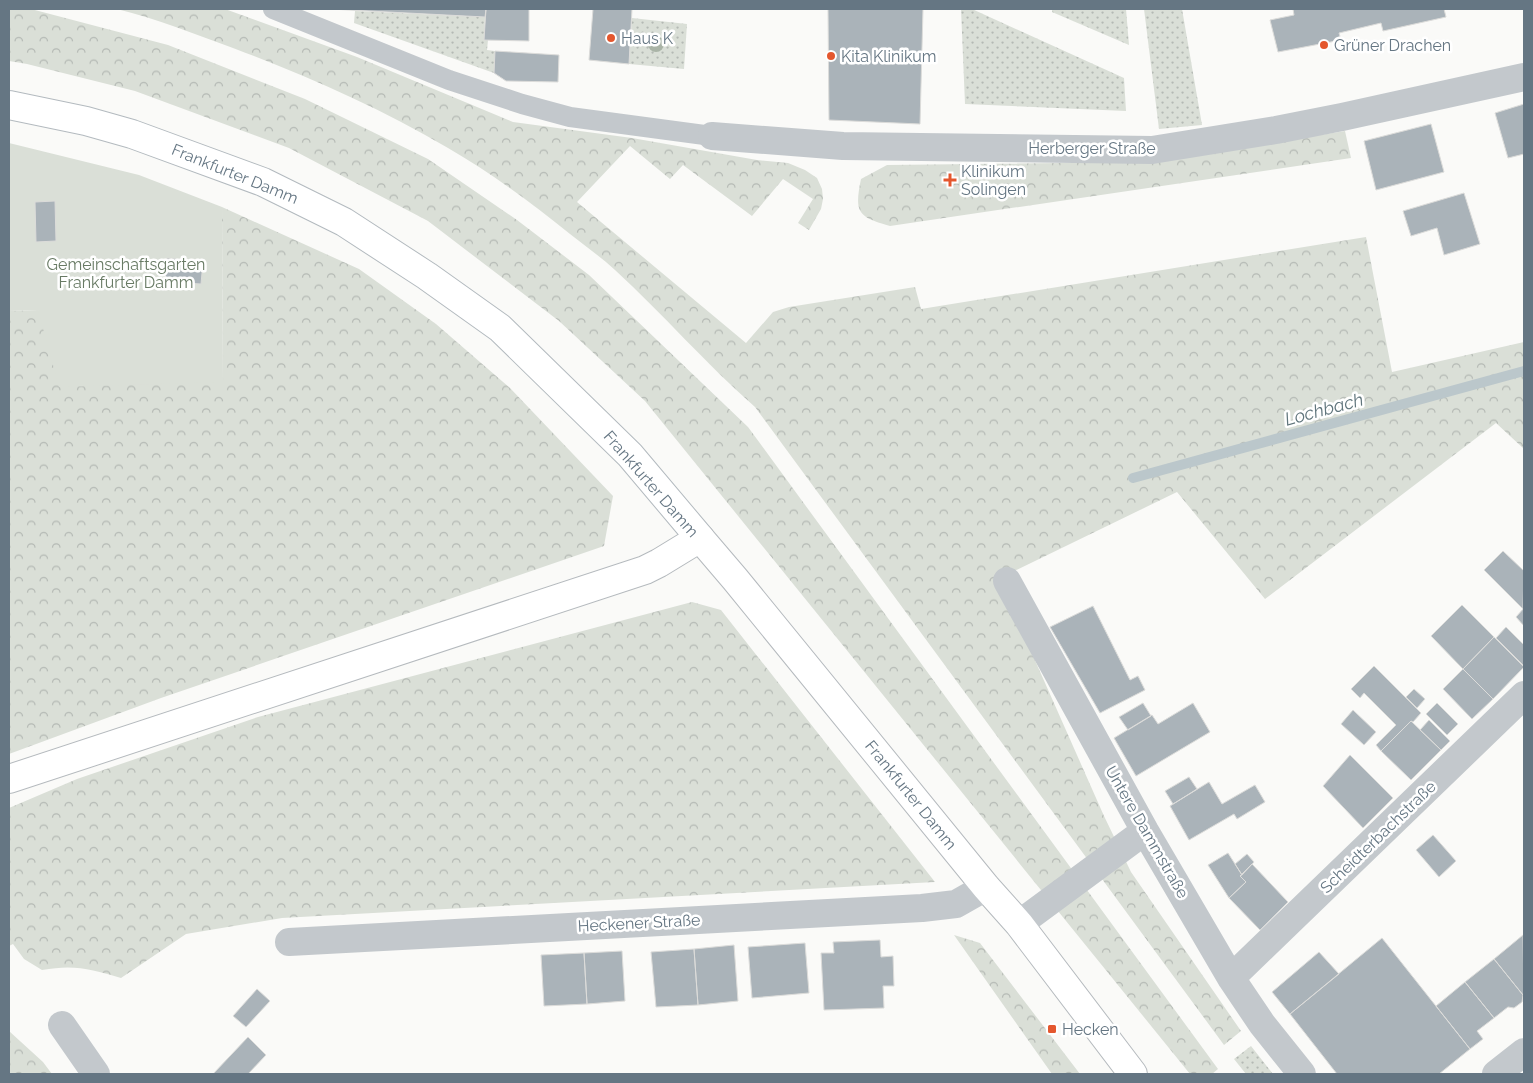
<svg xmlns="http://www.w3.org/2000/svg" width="1533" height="1083" font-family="Raleway,sans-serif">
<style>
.grass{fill:url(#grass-dots)}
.forest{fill:url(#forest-crowns)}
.garden{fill:#dadfd7}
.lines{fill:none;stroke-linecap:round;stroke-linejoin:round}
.stream{stroke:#bbc7cb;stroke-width:10}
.building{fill:#aab3b9;stroke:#dcdcda}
.secondary-casing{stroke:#b3babf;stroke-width:30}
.primary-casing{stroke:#b5babe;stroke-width:30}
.service{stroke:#c3c8cc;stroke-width:20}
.minor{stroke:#c3c8cc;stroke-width:28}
.secondary{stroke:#fff;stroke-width:28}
.primary{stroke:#fff;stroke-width:28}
.tree{fill:#aab4a7}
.poi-dot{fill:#e4572e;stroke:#fff;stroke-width:2}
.labels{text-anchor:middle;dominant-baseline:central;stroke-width:5;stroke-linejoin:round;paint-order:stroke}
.poi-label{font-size:16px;fill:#657683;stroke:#fff;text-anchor:start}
.street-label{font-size:16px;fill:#657683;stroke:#fff}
.park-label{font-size:16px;fill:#687a64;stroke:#fff}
.water-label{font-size:18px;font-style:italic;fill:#60757c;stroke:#fff}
</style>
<defs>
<pattern id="grass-dots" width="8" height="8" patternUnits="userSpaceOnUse" patternTransform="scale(1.25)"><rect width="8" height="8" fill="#dadfd7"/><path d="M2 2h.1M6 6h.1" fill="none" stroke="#b4b9b4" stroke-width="1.8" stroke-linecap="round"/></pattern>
<pattern id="forest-crowns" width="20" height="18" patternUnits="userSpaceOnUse" patternTransform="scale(1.25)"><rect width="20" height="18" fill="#dadfd7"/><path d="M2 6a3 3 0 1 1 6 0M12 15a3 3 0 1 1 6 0" fill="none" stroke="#b4b9b4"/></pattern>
</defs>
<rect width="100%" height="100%" fill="#fafaf8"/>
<path class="grass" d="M 961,9 L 972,9 L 1124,78 L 1126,111 L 965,104 Z
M 1052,9 L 1126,9 L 1129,45 L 1052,12 Z
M 1144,9 L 1182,9 L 1202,125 L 1159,129 Z
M 355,11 L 485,17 L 484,39 L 488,40 L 487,50 L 495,51 L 494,73 L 354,23 Z
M 632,18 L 687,24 L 684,69 L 629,64 Z
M 1251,1046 L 1273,1074 L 1246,1074 L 1234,1059 Z"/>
<path class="forest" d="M 9,9 L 31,9 L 168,45 L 305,99 L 428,159 L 517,220 L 589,275 L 748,427 L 1218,1069 L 1212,1074 L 1190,1074 L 645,401 L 559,321 L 428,221 L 289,148 L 135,91 L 27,64 L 9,61 Z
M 117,9 L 225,9 L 357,57 L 513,122 L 632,138 L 757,160 L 788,163 L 805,170 L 817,178 L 822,189 L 823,199 L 821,209 L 809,230 L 798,223 L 813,199 L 783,179 L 752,216 L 683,165 L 670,179 L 630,146 L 577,202 L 746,343 L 773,312 L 789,307 L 915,287 L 921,309 L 1366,237 L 1392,372 L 1524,342 L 1524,449 L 1496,423 L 1265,599 L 1177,492 L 994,581 L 1026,640 L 1104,816 L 1131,872 L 1241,1031 L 1224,1045 L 755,407 C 706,364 663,314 615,270 C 601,257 585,246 570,234 C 532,203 491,173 448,148 C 380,108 307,76 233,48 C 195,34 157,19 117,9 Z
M 1345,131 L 1351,158 L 890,226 C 858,217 854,213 861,179 L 887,165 L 1153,162 Z
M 222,207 L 359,269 L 436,324 L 510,388 L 613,496 L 604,546 L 161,698 L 9,754 L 9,311 L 38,310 L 223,382 Z
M 692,602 L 721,610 L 935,882 L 282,918 L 186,934 L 121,978 C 91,969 74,964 42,970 L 24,959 L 13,944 L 9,946 L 9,808 L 77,779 L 258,717 Z
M 954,935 L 980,943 L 1080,1074 L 1052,1074 Z
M 9,1031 L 43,1062 L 52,1074 L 9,1074 Z"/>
<path class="garden" d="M 9,143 L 139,175 L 222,207 L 223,382 L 59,387 L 38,310 L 9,311 Z"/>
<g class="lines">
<path class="stream" d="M 1133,478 L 1524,371"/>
</g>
<path class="building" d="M 330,9 L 486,9 L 485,17 Z
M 486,9 L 529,9 L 529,41 L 484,40 Z
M 593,9 L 632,9 L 629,64 L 589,60 Z
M 828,9 L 923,9 L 920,124 L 829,120 Z
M 1293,9 L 1444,9 L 1446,17 L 1383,31 L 1381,23 L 1339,33 L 1341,40 L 1278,52 L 1270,20 L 1294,15 Z
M 495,51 L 559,55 L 558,82 L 506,81 L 494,73 Z
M 1524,104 L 1524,154 L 1508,158 L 1495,113 Z
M 1431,124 L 1444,172 L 1376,190 L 1364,141 Z
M 1464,193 L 1480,244 L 1444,255 L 1437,228 L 1411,236 L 1403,211 Z
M 55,201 L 56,241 L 36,242 L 35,202 Z
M 167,258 L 203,262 L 201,284 L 165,282 Z
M 1503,551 L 1524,571 L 1523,609 L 1484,570 Z
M 1462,605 L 1494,637 L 1463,669 L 1431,636 Z
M 1093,606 L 1130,680 L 1138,676 L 1145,690 L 1100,713 L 1050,627 Z
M 1524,608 L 1524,626 L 1516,617 Z
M 1506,627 L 1524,645 L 1524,666 L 1496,638 Z
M 1494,637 L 1524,667 L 1493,699 L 1463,669 Z
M 1374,666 L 1421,713 L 1413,722 L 1411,721 L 1381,751 L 1376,745 L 1396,725 L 1364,693 L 1360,698 L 1351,689 Z
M 1463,669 L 1493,699 L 1472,719 L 1443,689 Z
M 1414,689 L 1425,699 L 1417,708 L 1406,697 Z
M 1143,703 L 1151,716 L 1128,730 L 1119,717 Z
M 1193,703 L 1210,732 L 1136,776 L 1114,738 L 1152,715 L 1158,724 Z
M 1437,703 L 1458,724 L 1447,735 L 1426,714 Z
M 1353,710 L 1376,732 L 1364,745 L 1341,724 Z
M 1429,720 L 1450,741 L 1441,750 L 1420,730 Z
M 1411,721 L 1441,750 L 1411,780 L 1381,751 Z
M 1350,755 L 1393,798 L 1363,828 L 1323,786 Z
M 1189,777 L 1197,789 L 1173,804 L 1165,791 Z
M 1209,782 L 1222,804 L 1255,785 L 1265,802 L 1237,819 L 1234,814 L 1189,840 L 1170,806 Z
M 1433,835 L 1456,861 L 1439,877 L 1416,850 Z
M 1228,853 L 1242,875 L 1240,876 L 1246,882 L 1229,898 L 1208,865 Z
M 1247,854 L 1254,862 L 1242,875 L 1235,864 Z
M 1252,864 L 1288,902 L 1260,930 L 1229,898 L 1246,882 L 1240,876 Z
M 1523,935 L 1524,994 L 1523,995 L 1494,959 Z
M 1382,938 L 1470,1049 L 1439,1074 L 1337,1074 L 1290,1014 Z
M 880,940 L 881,957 L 893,956 L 894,986 L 883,986 L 884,1008 L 824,1010 L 821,953 L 834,953 L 833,942 Z
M 805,943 L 809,993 L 752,998 L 748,947 Z
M 734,945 L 738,1001 L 698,1005 L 694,949 Z
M 694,949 L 698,1005 L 656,1007 L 651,952 Z
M 622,951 L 625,1001 L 587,1004 L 584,953 Z
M 1319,952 L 1339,974 L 1290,1014 L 1272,992 Z
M 584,953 L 587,1004 L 544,1006 L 541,955 Z
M 1494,959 L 1523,995 L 1522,1002 L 1514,1008 L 1508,1007 L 1494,1018 L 1465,982 Z
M 1465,982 L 1494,1018 L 1477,1031 L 1483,1039 L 1470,1049 L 1436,1006 Z
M 257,989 L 270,1001 L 246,1027 L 233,1016 Z
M 248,1037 L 266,1055 L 248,1074 L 213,1074 Z"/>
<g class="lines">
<g class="secondary-casing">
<path id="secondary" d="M 9,105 L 86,121 L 132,134 L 263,182 L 344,222 L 427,276 L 500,328 L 630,455 L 700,538"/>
</g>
<g class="primary-casing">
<path id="primary" d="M 9,779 L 645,570 L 659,563 L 700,538 L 735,579 L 986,887 L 1019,924 L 1133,1074"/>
</g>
<path class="service" d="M 273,9 L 449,80 L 522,104 L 570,117 L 712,136"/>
<path class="minor" d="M 712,136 L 843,146 L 1152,150 L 1276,130 L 1342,117 L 1524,77
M 1007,581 L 1145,831 L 1231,978 L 1262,1024 L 1302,1074
M 1019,924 L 1145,831
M 289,942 L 922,908 L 956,904 L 986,887
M 1231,978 L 1524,695
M 62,1025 L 96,1074
M 1496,1074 L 1524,1052"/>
<use href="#secondary" class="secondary"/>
<use href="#primary" class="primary"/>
</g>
<circle class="tree" cx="656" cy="44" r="8"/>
<g class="poi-dot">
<circle cx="611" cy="38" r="5"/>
<circle cx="1324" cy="45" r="5"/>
<circle cx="831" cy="56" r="5"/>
<path d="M947.5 172.5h5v5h5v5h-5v5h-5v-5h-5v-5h5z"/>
<rect x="1047" y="1024" width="10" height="10" rx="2.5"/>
</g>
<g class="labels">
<g class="poi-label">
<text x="621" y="38">Haus K</text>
<text x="1334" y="45">Grüner Drachen</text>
<text x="841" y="56">Kita Klinikum</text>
<text x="961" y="171">Klinikum<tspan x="961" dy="18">Solingen</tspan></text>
<text x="1062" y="1029">Hecken</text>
</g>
<g class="street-label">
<text x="1092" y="148">Herberger Straße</text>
<text transform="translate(235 174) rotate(22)">Frankfurter Damm</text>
<text transform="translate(651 484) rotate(49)">Frankfurter Damm</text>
<text transform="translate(911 795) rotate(51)">Frankfurter Damm</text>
<text transform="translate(1147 832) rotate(60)">Untere Dammstraße</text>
<text transform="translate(1378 837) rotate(-44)">Scheidterbachstraße</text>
<text transform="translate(639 923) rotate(-3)">Heckener Straße</text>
</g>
<g class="park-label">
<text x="126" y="264">Gemeinschaftsgarten<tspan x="126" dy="18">Frankfurter Damm</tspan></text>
</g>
<g class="water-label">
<text transform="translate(1324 409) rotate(-15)">Lochbach</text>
</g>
</g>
<rect width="1533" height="1083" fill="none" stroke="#657683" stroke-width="20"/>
</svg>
